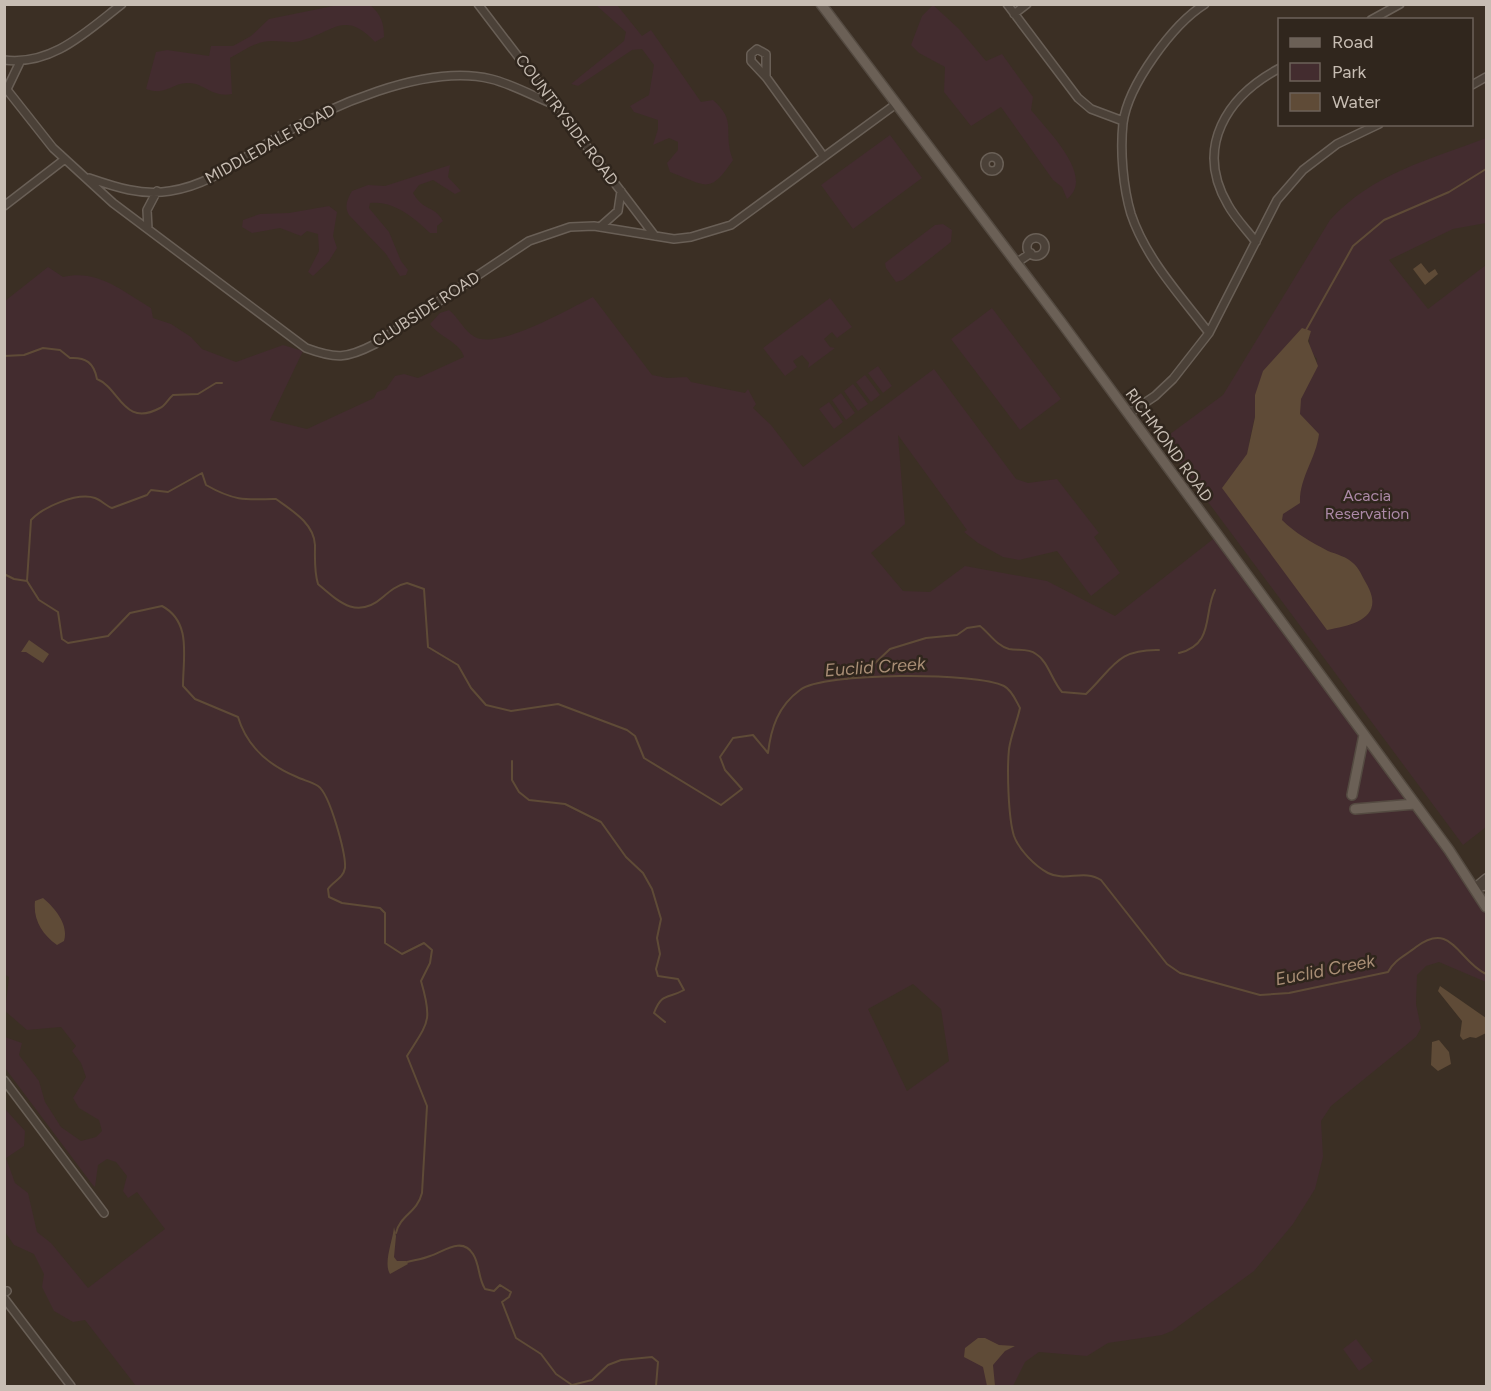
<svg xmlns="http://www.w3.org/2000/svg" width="1491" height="1391" font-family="Figtree,sans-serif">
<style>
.green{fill:#432c2f;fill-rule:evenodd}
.water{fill:#5f4b37}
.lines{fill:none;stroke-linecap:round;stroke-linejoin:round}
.stream{stroke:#5f4b37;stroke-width:2}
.minor-casing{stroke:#695f56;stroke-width:10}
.major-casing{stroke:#544a41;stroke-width:12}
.minor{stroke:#4b4138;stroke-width:7}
.major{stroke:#6b6056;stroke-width:9}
.labels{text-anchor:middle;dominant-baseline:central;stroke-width:5;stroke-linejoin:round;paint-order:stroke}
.street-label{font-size:16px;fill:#c7bdb3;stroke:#30261d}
.park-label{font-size:16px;fill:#ac89a7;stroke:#30261d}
.water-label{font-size:18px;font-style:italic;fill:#a98e75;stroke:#30261d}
</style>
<rect width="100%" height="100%" fill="#3b2f24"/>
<path class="green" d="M 343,4 L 370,5 C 381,14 384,23 384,37 L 375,42 C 344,9 333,33 300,41 C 289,44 275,39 263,42 C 252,44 240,53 230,58 L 232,94 C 211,98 204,82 187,83 C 170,84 166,96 146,89 L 156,52 L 167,50 L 209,56 L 211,46 L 233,46 L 251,36 L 269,19 Z
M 596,5 L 617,5 L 642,36 L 651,30 L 701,102 L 713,100 C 738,122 722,131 733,160 C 709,196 706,185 670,172 L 667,163 L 678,150 L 678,142 L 669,138 L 653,145 L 658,129 L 658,120 L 634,112 L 630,106 L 649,95 L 654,65 L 642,49 L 632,50 L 578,86 L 571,84 L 624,41 L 626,32 Z
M 933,5 L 959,29 L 986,61 L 1002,54 L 1033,97 L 1031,110 C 1047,130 1096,177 1067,199 L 1062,187 L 1053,180 L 1001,107 L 971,126 L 944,92 L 945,67 L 919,53 L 911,45 L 922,16 Z
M 890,135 L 922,178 L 853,229 L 821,185 Z
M 1486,138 L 1486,223 L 1453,229 L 1389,260 L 1428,309 L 1486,265 L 1486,827 L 1463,845 L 1162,440 L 1223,395 L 1330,220 C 1373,173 1429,160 1486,138 ZM 1310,331 C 1308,342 1309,350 1317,359 C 1310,398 1278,419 1249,443 L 1255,417 L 1255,395 Z
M 450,165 L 448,177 L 461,191 L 455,194 L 433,180 L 419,185 L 413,193 C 424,212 434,205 443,221 L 437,226 L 437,233 L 430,233 C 415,218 393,200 370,203 L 369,208 L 389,232 L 401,261 L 408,270 L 406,275 L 400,276 L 386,254 L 349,215 C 344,206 347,200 352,191 L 368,185 L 385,186 Z
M 329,206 L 337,212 L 333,236 L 337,248 L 329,261 L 313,276 L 308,272 L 319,251 L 318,234 L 307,231 L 301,236 L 280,228 L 252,233 L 242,227 L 243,220 L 260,214 L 289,213 Z
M 943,224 L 952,230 L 951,242 L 903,280 L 896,282 L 886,268 L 885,263 L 935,225 Z
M 48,267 L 63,277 C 98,269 122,291 151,308 L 153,318 L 171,324 L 191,337 L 202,349 L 236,362 L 283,345 L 303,351 L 270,420 L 307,429 L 374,398 L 377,392 L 386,389 L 395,376 L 404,374 L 418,378 L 464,357 C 460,342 439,337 430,324 L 440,313 L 449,310 C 459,318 464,331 475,337 C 499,350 568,309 593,297 L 652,375 L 667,378 L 687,377 L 691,382 L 745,393 L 748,389 L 756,404 L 753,408 L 771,425 L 803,467 L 934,369 L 1016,479 L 1028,483 L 1057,479 L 1099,533 L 1094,537 L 1120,573 L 1091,596 L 1057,551 L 1019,560 L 1003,557 L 978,543 L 964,532 L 967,530 L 898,435 L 905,524 L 871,553 L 903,591 L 930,592 L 965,566 L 1047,581 L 1115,616 L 1217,536 L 1486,907 L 1486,982 L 1439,962 L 1426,966 L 1417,975 L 1416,1004 L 1421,1028 L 1416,1037 L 1331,1106 L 1321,1121 L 1323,1157 L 1315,1189 L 1293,1224 L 1254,1271 L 1172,1331 L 1162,1335 L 1108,1343 L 1087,1356 L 1039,1352 L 1025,1362 L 1013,1386 L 136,1386 L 85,1320 L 73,1322 L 54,1311 L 42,1287 L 44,1274 L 34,1254 L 14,1245 L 5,1232 L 5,1109 L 25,1131 L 24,1146 L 6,1158 L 15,1183 L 28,1193 L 37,1232 L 51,1243 L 88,1288 L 165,1229 L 137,1192 L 128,1198 L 123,1191 L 127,1176 L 116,1162 L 107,1159 L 98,1165 L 95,1187 L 92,1184 L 5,1068 L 5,1037 L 22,1043 L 19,1055 L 39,1081 L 45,1102 L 61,1127 L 81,1141 L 96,1137 L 102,1131 L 99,1120 L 79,1108 L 73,1098 L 86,1077 L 81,1063 L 72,1051 L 76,1046 L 61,1027 L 27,1030 L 5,1011 L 9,977 L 4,974 L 5,301 ZM 913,984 L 941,1009 L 949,1061 L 907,1091 L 868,1009 Z
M 830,298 L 852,327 L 837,338 L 832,332 L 824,339 L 830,347 L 835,348 L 808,368 L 809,363 L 802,355 L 793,361 L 797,367 L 785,376 L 763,348 Z
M 992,308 L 1061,399 L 1020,430 L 951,339 Z
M 878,366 L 892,386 L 883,393 L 868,373 Z
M 865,375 L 880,395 L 871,402 L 856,382 Z
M 853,384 L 868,404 L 858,411 L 844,391 Z
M 841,393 L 855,413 L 846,420 L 832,400 Z
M 829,402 L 843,422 L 834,429 L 819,409 Z
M 1356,1339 L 1373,1361 L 1359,1371 L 1343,1349 Z"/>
<path class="water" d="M 1421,263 L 1429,273 L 1435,269 L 1438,274 L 1425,285 L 1413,269 Z
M 1302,328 L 1311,331 L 1308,341 L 1318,366 L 1301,399 L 1300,414 L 1319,434 C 1316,459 1299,478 1300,503 L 1283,514 L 1282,520 C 1295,533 1311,542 1328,551 C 1336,554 1347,557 1353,563 C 1359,568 1362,576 1366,583 C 1386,617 1355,625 1327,630 L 1222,488 L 1247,454 L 1255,417 L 1255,395 L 1263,371 Z
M 29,640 L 49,654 L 43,663 L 26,652 L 21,652 Z
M 43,898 C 55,908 69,925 64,941 L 57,945 C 42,934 33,920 35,901 Z
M 1440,986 L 1486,1018 L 1486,1033 L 1476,1038 L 1470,1037 L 1463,1040 L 1460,1036 L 1462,1021 L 1438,991 Z
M 1439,1040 L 1449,1052 L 1451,1064 L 1438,1071 L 1431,1065 L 1432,1042 Z
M 394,1227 L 396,1236 L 394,1257 L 397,1261 L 406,1261 L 408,1264 L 390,1274 C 383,1263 393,1240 394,1227 Z
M 978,1338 L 985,1338 L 999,1345 L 1015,1346 L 1005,1351 L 993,1365 L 995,1386 L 987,1386 L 983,1367 L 964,1357 L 965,1348 Z"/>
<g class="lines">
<path class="stream" d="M 1306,330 L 1353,246 L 1384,220 L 1449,192 L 1486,169
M 4,356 L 24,355 L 43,348 L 60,350 L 70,358 C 86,357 94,363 97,379 C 120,388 123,428 160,408 C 165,406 168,399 173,395 L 198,394 L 216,383 L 222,383
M 4,574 L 14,579 L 27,581 L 31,520 C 43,507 77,492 95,498 C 101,500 106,506 112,508 L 147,495 L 151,490 L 168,492 L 202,473 L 206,485 C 234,501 245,500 276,499 C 291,510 314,523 315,545 C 315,559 314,571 318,584 C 339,602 357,620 383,597 C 390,591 397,585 407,583 L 424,589 L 428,647 L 458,665 L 471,688 L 486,705 L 511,711 L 558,704 L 627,730 L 635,736 L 644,758 L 721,805 L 742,789 L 725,770 L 720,757 L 733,738 L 753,735 L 768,753 C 771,728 778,706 800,690 C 823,672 977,672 1004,686 C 1012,690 1016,701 1020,708 C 1017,722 1011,735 1009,749 C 1007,768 1008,817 1014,836 C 1019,850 1035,866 1048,873 C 1065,882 1084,869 1101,880 L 1167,964 L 1180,973 L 1260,995 L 1289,993 L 1388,972 C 1395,959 1405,956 1416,947 C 1452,920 1458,961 1486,974
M 27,581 L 39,600 L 58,612 L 62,639 L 68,643 L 108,636 L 130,613 L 162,606 C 192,622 183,657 183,686 L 195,699 L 238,717 C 247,747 268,765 297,777 C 303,780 312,782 318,786 C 330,794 346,854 345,868 C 343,879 333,881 328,889 L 329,897 L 342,903 L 380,908 L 385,913 L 385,943 L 402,954 L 424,943 L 432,950 L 430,963 L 421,981 C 433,1022 428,1022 407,1056 L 427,1106 L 422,1193 C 417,1213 400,1215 396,1233
M 1179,653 C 1215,644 1203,613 1215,590
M 847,679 L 873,665 L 890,649 L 926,638 L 957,635 L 967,628 L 980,626 C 989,633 997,646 1009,649 C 1018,651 1028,648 1036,654 C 1048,661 1052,681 1062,692 L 1086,694 C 1114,667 1117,649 1159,650
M 512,761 L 512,780 L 519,792 L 529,800 L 565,804 L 601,822 L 626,857 L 643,873 L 652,889 L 661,919 L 657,938 L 660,954 L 656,969 L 658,976 L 678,979 L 684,990 C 668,999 662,992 654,1013 L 665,1022
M 407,1262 C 415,1260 423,1259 430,1256 C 443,1252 462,1236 473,1254 C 480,1265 478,1278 485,1289 L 494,1291 L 500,1285 L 511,1292 L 509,1297 L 502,1302 L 516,1338 L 541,1354 L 556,1374 L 572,1385 L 592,1380 L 608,1365 L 621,1360 L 652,1357 L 658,1362 L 656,1386"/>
<g class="minor-casing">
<path id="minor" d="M 478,4 L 655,236
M 1007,4 L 1078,98 L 1091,109 L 1123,121
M 1205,4 C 1173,24 1128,85 1123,123 C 1120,151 1123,187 1131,214 C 1146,259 1181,296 1209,333
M 1014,14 L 1027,4
M 1371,20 L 1400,4
M 4,60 C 52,66 86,32 122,4
M 766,77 L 751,61 L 751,54 L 757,49 L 766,54 L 766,77 L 824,157
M 1472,85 L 1486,77
M 4,86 L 53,148 L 113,203 L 306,348 C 336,359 346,359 375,344 L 529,241 L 570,227 L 594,226 L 674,239 L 691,237 L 731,225 L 896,104
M 7,89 L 20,62
M985 164a7 7 0 1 1 14 0a7 7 0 1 1-14 0Z
M 89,178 C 115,187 142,196 170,191 C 210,185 238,161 271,141 C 327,107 426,63 491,79 C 512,84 535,97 555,105
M 4,206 L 65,159
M 600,227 L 618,211 L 621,191
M 148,229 L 147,210 L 157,191
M1027 247a9 9 0 1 1 18 0a9 9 0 1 1-18 0Z
M 1256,242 C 1247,230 1235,218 1228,205 C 1194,147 1227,96 1280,68
M 1016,263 L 1031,253
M 1128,414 L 1155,396 L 1173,379 L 1209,333 L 1277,200 L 1303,170 L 1337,144 L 1379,124
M 1474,888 L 1486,878
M 1474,888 L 1486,886
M 4,1080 L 104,1213
M 4,1293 L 7,1291
M 4,1298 L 71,1386"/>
</g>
<g class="major-casing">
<path id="major" d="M 821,4 L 1061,322 L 1449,850 L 1486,907
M 1352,795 L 1364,735
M 1355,809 L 1415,804"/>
</g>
<use href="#minor" class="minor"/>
<use href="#major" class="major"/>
</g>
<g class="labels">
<g class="street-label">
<text transform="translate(567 120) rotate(53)">COUNTRYSIDE ROAD</text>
<text transform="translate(270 144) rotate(-29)">MIDDLEDALE ROAD</text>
<text transform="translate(426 309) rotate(-33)">CLUBSIDE ROAD</text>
<text transform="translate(1169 445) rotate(54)">RICHMOND ROAD</text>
</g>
<g class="park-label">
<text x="1367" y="495">Acacia<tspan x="1367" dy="18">Reservation</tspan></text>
</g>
<g class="water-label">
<text transform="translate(875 667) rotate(-4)">Euclid Creek</text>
<text transform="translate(1325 970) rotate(-11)">Euclid Creek</text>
</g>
</g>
<rect width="1491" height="1391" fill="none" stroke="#c7bdb3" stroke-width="12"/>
<rect x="1278" y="18" width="195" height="108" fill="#30261d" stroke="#6c6259" stroke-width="1.5"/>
<rect x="1290" y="38" width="30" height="9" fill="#6b6056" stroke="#6c6259" stroke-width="1.5"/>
<text x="1332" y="48" font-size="18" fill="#c7bdb3">Road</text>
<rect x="1290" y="63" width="30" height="18" fill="#432c2f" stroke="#6c6259" stroke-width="1.5"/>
<text x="1332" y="78" font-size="18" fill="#c7bdb3">Park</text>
<rect x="1290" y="93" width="30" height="18" fill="#5f4b37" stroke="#6c6259" stroke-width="1.5"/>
<text x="1332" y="108" font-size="18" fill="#c7bdb3">Water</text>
</svg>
